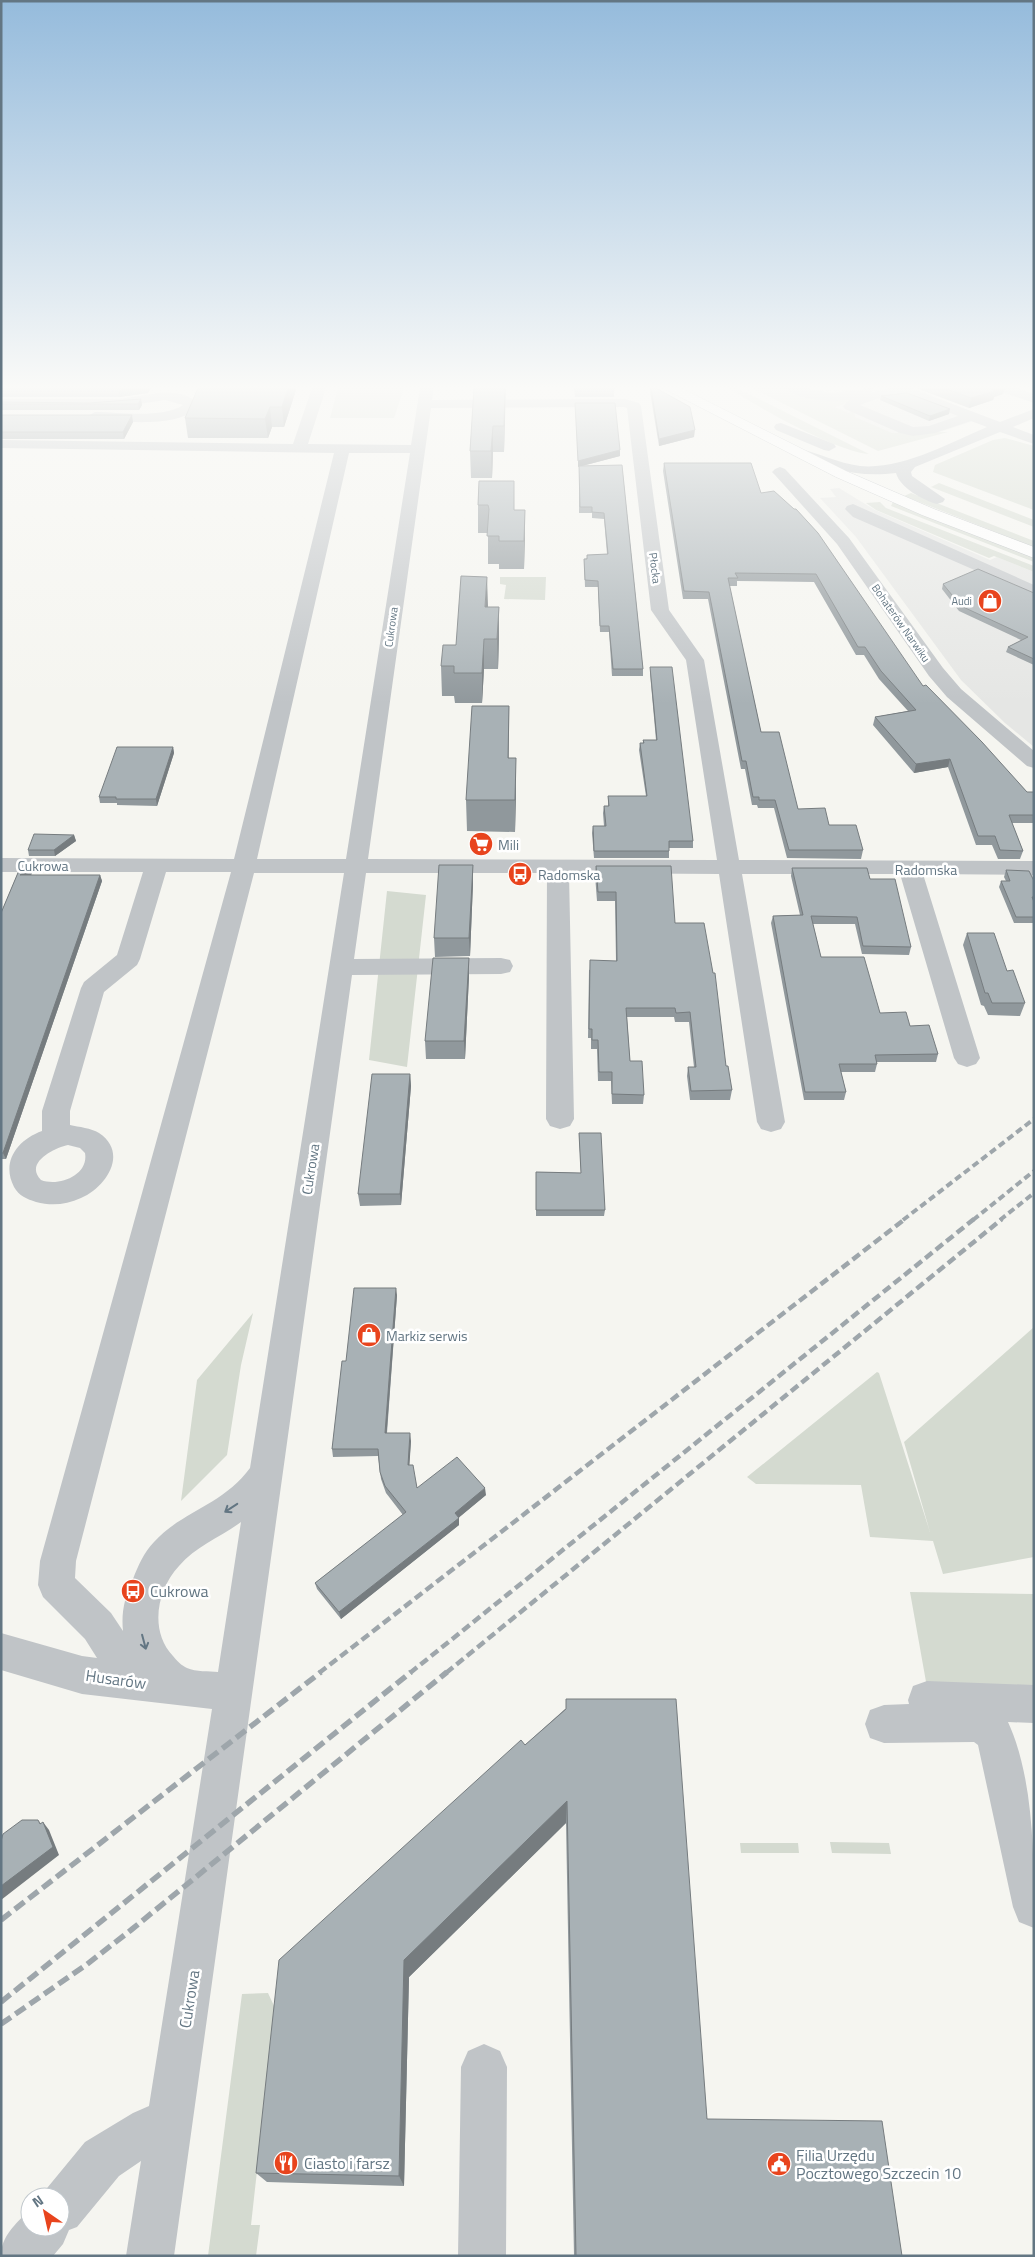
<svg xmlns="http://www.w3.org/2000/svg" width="1035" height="2257" font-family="'Titillium Web',sans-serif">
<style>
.built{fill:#e5e6e4}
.green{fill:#d4dad0}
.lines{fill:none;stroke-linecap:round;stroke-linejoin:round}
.major-casing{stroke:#b1b6ba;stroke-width:1}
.minor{fill:#c0c4c7;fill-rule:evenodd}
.major{fill:#fff;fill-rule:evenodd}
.rail-far2{stroke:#9ea6ab;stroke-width:4;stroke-dasharray:7 4;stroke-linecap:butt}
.rail-far1{stroke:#9ea6ab;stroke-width:4.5;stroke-dasharray:9 4.5;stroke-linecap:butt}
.rail{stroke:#9ea6ab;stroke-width:5.5;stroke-dasharray:12 5.5;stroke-linecap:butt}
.wall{fill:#90989c}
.shaded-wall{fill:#767c7f}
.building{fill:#a8b1b5;stroke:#767c7f}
.oneway{stroke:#637683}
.labels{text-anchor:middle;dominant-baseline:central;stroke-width:5;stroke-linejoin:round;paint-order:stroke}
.far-street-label{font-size:11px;fill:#637683;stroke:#fff}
.far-poi-label{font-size:11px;fill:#637683;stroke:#fff;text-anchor:end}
.poi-label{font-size:14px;fill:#637683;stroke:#fff;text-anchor:start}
.street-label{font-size:14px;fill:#637683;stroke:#fff}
.near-poi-label{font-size:16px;fill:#637683;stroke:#fff;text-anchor:start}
.near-street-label{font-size:16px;fill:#637683;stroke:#fff}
</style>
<rect width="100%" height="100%" fill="#f5f5f0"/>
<path class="built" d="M 786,388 L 913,388 L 985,417 L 929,436 L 907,440 L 802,397 Z
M 839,488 L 875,510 L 990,560 L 997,557 L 1034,572 L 1034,747 L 1005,723 L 961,680 L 856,537 L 820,498 L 836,497 L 830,489 Z"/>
<path class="green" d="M 338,388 L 404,388 L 394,418 L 330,418 Z
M 729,388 L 737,388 L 869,454 C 837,452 757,407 729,388 Z
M 752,388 L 786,388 L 812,399 L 831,401 L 843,400 L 887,389 L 835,407 L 848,413 L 854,411 L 855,417 L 892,433 L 898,433 L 898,430 L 909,432 L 948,432 L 878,451 Z
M 1005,438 L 1034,446 L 1034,510 L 933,472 L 935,465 L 993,440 Z
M 939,483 L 1034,520 L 1034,527 L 931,487 Z
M 911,493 L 1034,541 L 1034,547 L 904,496 Z
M 880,502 L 886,508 L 1034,566 L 1034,572 L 994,556 L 989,558 L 876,510 L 866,503 Z
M 893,502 L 1034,558 L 1034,562 L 891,506 Z
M 500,577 L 546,577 L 545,600 L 504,599 L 506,585 L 500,584 Z
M 387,891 L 426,895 L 407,1067 L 369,1060 Z
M 253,1313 L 241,1365 L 227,1455 L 181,1501 L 197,1380 Z
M 1034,1327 L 1034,1557 L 943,1574 L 933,1541 L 870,1537 L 861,1485 L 756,1484 L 747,1477 L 877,1372 L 879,1373 L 930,1532 L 904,1442 Z
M 910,1592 L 1034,1594 L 1034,1695 L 928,1693 Z
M 830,1842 L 889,1843 L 891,1854 L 832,1853 Z
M 740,1843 L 798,1843 L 799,1853 L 741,1853 Z
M 268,1993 L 275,2008 L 251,2225 L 260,2225 L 256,2256 L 208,2256 L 242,1994 Z"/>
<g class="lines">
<g class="major-casing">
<path id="major" d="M 663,388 L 681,388 L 846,471 L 934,509 L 1034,547 L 1034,558 L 922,515 L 836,477 Z"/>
</g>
<path class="minor" d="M 312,388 L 326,388 L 308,444 L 411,445 L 420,388 L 434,388 L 432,400 L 625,399 L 639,403 L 641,406 L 669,610 L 704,660 L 739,860 L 1034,861 L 1034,875 L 923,874 L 980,1058 L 976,1064 L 967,1067 L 958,1064 L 954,1058 L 900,874 L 742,874 L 785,1122 L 781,1129 L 771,1132 L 761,1129 L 757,1122 L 719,874 L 569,873 L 574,1119 L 570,1126 L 560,1129 L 550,1126 L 546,1119 L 547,873 L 366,873 L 354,959 L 501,958 L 510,960 L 513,966 L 510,972 L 501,974 L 352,975 L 174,2256 L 126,2256 L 141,2161 L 119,2176 L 77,2227 L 69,2230 L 63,2244 L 53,2256 L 1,2256 C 1,2236 16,2224 29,2210 L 30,2227 L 60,2227 L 60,2197 L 41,2197 L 43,2193 L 85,2142 L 133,2113 L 149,2106 L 212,1709 L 82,1694 L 1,1670 L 1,1633 L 82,1656 L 97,1658 L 85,1639 L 43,1597 L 38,1585 L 40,1561 L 231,872 L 166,872 L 140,959 L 137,965 L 104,992 L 70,1111 L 70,1125 C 79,1127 91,1128 99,1133 C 129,1153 106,1187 81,1198 C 66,1205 51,1206 36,1202 C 27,1199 19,1196 14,1187 C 1,1162 17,1140 42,1131 L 42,1111 L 81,988 L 84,982 L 117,955 L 143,872 L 1,872 L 1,858 L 234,859 L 334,453 L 1,448 L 1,440 L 293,444 ZM 624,407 L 627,408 L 651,610 L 686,660 L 717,860 L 368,859 L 431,408 ZM 349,453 L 410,453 L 346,859 L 257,859 ZM 254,873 L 344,873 L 250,1468 C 223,1505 182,1511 154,1542 C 144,1552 138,1566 133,1579 C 125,1596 121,1612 123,1631 L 111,1613 L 75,1578 L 76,1561 ZM 68,1145 L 80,1148 L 85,1153 C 89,1175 59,1187 41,1180 C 24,1163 54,1148 68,1145 ZM 241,1522 L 218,1672 C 209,1671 196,1672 187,1668 C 182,1666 176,1660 173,1656 C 149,1631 157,1589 179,1566 C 196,1546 221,1537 241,1522 Z
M 786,388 L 806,388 L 830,393 L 872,388 L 873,392 L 890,388 L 910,388 L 1000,422 L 1034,409 L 1034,418 L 1013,427 L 1034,435 L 1034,444 L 1000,432 L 915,467 L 911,472 L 912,476 L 945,499 L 943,502 L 937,504 C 923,500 900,488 896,473 C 856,478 829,468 792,455 L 790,452 L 797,448 C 818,453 838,463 860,466 C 902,470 949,443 987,427 L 971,421 L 935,433 L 913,436 L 900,433 L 845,409 L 843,406 L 849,400 C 832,402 798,401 786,388 ZM 906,396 L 958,416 L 929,426 L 913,427 L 860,405 L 876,399 Z
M 997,388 L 1017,388 L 1034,394 L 1034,403 L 999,391 Z
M 165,392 C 178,394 191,393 198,406 C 181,429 121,421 95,420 L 88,416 L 95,412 C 120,412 162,419 183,405 L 165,400 L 119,407 L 1,407 L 1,399 L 119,399 Z
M 781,423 L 834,444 L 836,447 L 829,451 L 824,450 L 776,430 L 774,427 L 776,424 Z
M 780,467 L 785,469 L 849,538 L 943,668 L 961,689 L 1034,751 L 1034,768 L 1027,766 L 947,697 L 929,676 L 837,544 L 775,475 L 772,472 L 775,469 Z
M 853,504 L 1034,585 L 1034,596 L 853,517 L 845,509 L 847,506 Z
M 927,1681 L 1034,1685 L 1034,1723 L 1008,1722 C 1035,1781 1034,1863 1034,1928 L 1019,1922 L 1013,1907 L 978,1745 L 974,1742 L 884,1743 L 870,1738 L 865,1724 L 870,1710 L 884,1705 L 909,1704 L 908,1700 L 913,1686 Z
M 484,2044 L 500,2051 L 507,2067 L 506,2256 L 458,2256 L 461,2067 L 468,2051 Z"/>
<use href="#major" class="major"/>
<path class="rail-far2" d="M 903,1220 L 1034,1119
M 973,1220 L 1034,1171
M 1000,1220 L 1034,1193"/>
<path class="rail-far1" d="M 319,1673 L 905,1219
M 410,1673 L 974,1219
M 446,1673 L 1002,1219"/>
<path class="rail" d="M 1,1920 L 321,1672
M 1,2002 L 411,1672
M 1,2024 L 86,1965 L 131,1930 L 447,1672"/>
</g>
<path class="wall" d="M 1,388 L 151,388 L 148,393 L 119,397 L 1,397 Z
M 198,388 L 296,388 L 296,390 L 284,427 L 272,427 L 268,438 L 188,438 L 185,418 Z
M 474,388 L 506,388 L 504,452 L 493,452 L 492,478 L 471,478 L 470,451 Z
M 574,388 L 614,388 L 614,397 L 575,397 Z
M 650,388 L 656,388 L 694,437 L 659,446 L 650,392 Z
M 916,388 L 1005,388 L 1003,394 L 994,397 L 993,400 L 969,408 Z
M 881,396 L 949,414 L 929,421 L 880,400 Z
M 141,399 L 142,405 L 139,410 L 1,410 L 1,402 L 89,403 Z
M 575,403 L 620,456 L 582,466 L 622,465 L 643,669 L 643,676 L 612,676 L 609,632 L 600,632 L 598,587 L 585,587 L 584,559 L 607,554 L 604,519 L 592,518 L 592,513 L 579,513 L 579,466 Z
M 1,415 L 133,422 L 124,439 L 1,439 Z
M 664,463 L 761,493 L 923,686 L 1027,792 L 1034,792 L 1034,823 L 1012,823 L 1023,851 L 1020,859 L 998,859 L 992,845 L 976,845 L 948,767 L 914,773 L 873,725 L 875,717 L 908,711 L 879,679 L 864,655 L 856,655 L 814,582 L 737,581 L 737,586 L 729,586 L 761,732 L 798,809 L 829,825 L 863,850 L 861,859 L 787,858 L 774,808 L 758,808 L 757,805 L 752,805 L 745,769 L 741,769 L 708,599 L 683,599 L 663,471 Z
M 479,481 L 514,510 L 525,510 L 524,569 L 499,569 L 499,564 L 488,564 L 488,533 L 478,533 L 478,505 Z
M 943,584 L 1034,593 L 1034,665 L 1006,652 L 1008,647 L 1021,640 L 959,611 L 942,589 Z
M 488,607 L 499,607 L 499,637 L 498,669 L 484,669 L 482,703 L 455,703 L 454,696 L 442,696 L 441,666 L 456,645 Z
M 650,667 L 693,841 L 693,848 L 669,848 L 669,858 L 594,858 L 592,833 L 593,826 L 604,826 L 603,813 L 604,806 L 608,806 L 608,796 L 646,796 L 639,750 L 640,743 L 643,743 L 643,740 L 656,740 L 650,673 Z
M 509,706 L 508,758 L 516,789 L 515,832 L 467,831 L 466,800 Z
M 173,747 L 174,753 L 157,806 L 117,805 L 117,803 L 100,803 L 99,797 Z
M 74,835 L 76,841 L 55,856 L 29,856 L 28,850 Z
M 473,865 L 473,883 L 470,956 L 435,957 L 434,938 Z
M 596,866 L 675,923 L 726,1066 L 732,1090 L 730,1100 L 690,1100 L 687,1076 L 688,1067 L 694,1067 L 689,1022 L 675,1022 L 674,1017 L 627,1017 L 630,1061 L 644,1095 L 643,1104 L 612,1104 L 611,1081 L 598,1081 L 597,1049 L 591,1049 L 591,1038 L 588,1038 L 589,970 L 616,961 L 615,901 L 597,901 L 595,875 Z
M 20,868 L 32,874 L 30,875 L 100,875 L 102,881 L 6,1159 L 1,1159 L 1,913 Z
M 792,868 L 870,879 L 911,947 L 909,955 L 862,954 L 855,924 L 813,924 L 821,957 L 880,1013 L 910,1026 L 938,1054 L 936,1062 L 877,1062 L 877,1064 L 875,1072 L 841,1072 L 846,1092 L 844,1100 L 804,1100 L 771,923 L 773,916 L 800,915 L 791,876 Z
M 1006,870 L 1034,881 L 1034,923 L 1014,923 L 999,887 L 1001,881 L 1006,881 L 1004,877 Z
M 967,933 L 1007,971 L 1025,1003 L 1020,1016 L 988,1015 L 984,1006 L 981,1005 L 963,945 Z
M 469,958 L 469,976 L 465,1059 L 426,1059 L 425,1041 Z
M 410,1074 L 411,1086 L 401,1205 L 360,1206 L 358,1194 Z
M 579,1133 L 605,1210 L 604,1216 L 536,1216 L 536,1172 L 581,1173 Z
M 397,1295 L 387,1433 L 411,1441 L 409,1465 L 417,1488 L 486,1495 L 459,1517 L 459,1525 L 341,1619 L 317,1589 L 315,1583 L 403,1515 L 386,1493 L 381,1479 L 378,1456 L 333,1457 L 332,1449 L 346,1361 Z
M 565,1709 L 707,2119 L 902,2256 L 574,2256 L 566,1823 L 409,1977 L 404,2186 L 267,2182 L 256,2173 L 525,1745 Z"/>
<path class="shaded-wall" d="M 134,388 L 151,388 L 148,393 L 119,397 L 118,391 Z
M 288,388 L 296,388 L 296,390 L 284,427 L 282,407 Z
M 505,388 L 505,409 L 504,452 L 504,426 Z
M 994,388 L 1005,388 L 1003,394 L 994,397 L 993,400 L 969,408 L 971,398 Z
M 141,399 L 142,405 L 139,410 L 138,404 Z
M 270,407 L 272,427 L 268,438 L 265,419 Z
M 950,409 L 949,414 L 929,421 L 930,416 Z
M 132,415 L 133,422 L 124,439 L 123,432 Z
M 493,426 L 493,452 L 492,478 L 491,451 Z
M 695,430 L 694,437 L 659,446 L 659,439 Z
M 620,450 L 620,456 L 578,467 L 578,461 Z
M 525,510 L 525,538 L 524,569 L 524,541 Z
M 487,577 L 488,606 L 486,636 L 485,607 Z
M 499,607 L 499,637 L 498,669 L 497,639 Z
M 484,639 L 484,669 L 482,703 L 482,673 Z
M 509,706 L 509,737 L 508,789 L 508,758 Z
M 173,747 L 174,753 L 157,806 L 156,799 Z
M 516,758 L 516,789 L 515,832 L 515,800 Z
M 950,759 L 948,767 L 914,773 L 916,764 Z
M 74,835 L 76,841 L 55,856 L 54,850 Z
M 473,865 L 473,883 L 470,956 L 469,938 Z
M 30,868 L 32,874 L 22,881 L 20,875 Z
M 100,875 L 102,881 L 6,1159 L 3,1153 Z
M 469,958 L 469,976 L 465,1059 L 464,1041 Z
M 410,1074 L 411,1086 L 401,1205 L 400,1194 Z
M 396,1288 L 397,1295 L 386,1441 L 385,1433 Z
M 410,1433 L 411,1441 L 409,1472 L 408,1465 Z
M 485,1488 L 486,1495 L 456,1520 L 455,1513 Z
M 459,1518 L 459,1525 L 341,1619 L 339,1612 Z
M 567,1801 L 566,1823 L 409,1977 L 404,2186 L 399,2176 L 404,1960 Z
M 38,1820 L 45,1829 L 43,1822 L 49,1830 L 59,1855 L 1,1900 L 1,1886 L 40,1824 Z"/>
<path class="building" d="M 1,388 L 134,388 L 118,391 L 1,391 Z
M 198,388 L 288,388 L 282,407 L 270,407 L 265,419 L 185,418 Z
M 474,388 L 505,388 L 504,426 L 493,426 L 491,451 L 470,451 Z
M 575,388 L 614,388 L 614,391 L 575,391 Z
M 651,388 L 656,388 L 690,407 L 695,430 L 659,439 Z
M 944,388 L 994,388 L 991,389 L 995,391 L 971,398 Z
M 907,393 L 950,409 L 930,416 L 881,396 Z
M 141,399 L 138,404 L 1,404 L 1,402 L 89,403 Z
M 575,403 L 615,403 L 620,450 L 578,461 Z
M 1,415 L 132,415 L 123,432 L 1,432 Z
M 664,463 L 751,463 L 761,493 L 774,491 L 794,509 L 796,509 L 818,533 L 923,686 L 926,685 L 982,742 L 1027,792 L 1034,792 L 1034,815 L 1009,815 L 1023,851 L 1000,850 L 995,836 L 978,836 L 950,759 L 916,764 L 875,717 L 916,710 L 881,671 L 865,647 L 858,647 L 816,574 L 735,573 L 738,578 L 728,578 L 761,732 L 779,732 L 798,809 L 825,808 L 829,825 L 856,825 L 863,850 L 789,850 L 775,800 L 759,800 L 759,797 L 753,797 L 746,761 L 742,761 L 709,592 L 684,591 Z
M 622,465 L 643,669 L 613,669 L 609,626 L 600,626 L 598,581 L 585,580 L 584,559 L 587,559 L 587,555 L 608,554 L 604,513 L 592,512 L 592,507 L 580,507 L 579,466 Z
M 479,481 L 514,481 L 514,510 L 525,510 L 524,541 L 499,541 L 499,536 L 487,536 L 489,509 L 488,505 L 478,505 Z
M 978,569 L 1034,593 L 1034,659 L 1008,647 L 1028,637 L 961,606 L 943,584 Z
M 461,576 L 487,577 L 485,607 L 499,607 L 497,639 L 484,639 L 482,673 L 454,673 L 454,666 L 441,666 L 443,645 L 456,645 Z
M 650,667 L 672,667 L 693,841 L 669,841 L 669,851 L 594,851 L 593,826 L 606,826 L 604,806 L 609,806 L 608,796 L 647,796 L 640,743 L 644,743 L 643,740 L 657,740 Z
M 472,706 L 509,706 L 508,758 L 516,758 L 515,800 L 466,800 Z
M 117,747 L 173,747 L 156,799 L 116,799 L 116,797 L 99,797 Z
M 34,834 L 74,835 L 54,850 L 28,850 Z
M 439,865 L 473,865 L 469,938 L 434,938 Z
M 596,866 L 671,866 L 675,923 L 704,923 L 713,973 L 715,973 L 726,1066 L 728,1066 L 732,1090 L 691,1091 L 688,1067 L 696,1067 L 690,1012 L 676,1013 L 675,1008 L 626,1008 L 630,1061 L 642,1061 L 644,1095 L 612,1094 L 612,1072 L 599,1072 L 598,1040 L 592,1040 L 592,1029 L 589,1029 L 590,960 L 617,961 L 616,892 L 598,892 Z
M 20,868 L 30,868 L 20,875 L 100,875 L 3,1153 L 1,1153 L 1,913 Z
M 792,868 L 867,868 L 870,879 L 895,879 L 911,947 L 863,946 L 857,917 L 811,916 L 821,957 L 864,957 L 880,1013 L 906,1012 L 910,1026 L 929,1025 L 938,1054 L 875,1055 L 877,1064 L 839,1064 L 846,1092 L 805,1092 L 773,916 L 803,915 Z
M 1006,870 L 1029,871 L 1034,881 L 1034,897 L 1032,897 L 1034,902 L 1034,917 L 1016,917 L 1001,881 L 1010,881 Z
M 967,933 L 994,933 L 1007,971 L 1013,970 L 1025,1003 L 992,1003 L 988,993 L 985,993 Z
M 433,958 L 469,958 L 464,1041 L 425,1041 Z
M 372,1074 L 410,1074 L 400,1194 L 358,1194 Z
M 579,1133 L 601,1133 L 605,1210 L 536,1210 L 536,1172 L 581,1173 Z
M 354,1288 L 396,1288 L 385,1433 L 410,1433 L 408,1465 L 413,1465 L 417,1488 L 457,1457 L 485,1488 L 455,1513 L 459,1518 L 339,1612 L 315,1583 L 406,1512 L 385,1486 L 380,1472 L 378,1449 L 332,1449 L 342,1361 L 346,1361 Z
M 566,1699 L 676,1699 L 707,2119 L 882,2121 L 902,2256 L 576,2256 L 567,1801 L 404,1960 L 399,2176 L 256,2173 L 279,1960 L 521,1740 L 525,1745 L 566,1709 Z
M 22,1820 L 38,1820 L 40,1824 L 43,1822 L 53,1847 L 1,1886 L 1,1841 L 3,1834 Z"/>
<defs><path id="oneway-shaft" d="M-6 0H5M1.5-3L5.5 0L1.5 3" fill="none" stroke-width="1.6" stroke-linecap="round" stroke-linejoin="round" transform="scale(1.25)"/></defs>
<g class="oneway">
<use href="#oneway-shaft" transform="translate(231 1508) rotate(147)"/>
<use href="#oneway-shaft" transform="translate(144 1642) rotate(75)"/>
</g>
<linearGradient id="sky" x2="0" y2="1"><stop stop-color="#95bbdc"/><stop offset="0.55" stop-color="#fafaf8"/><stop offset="1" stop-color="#fafaf8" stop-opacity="0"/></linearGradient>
<rect width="1035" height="704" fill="url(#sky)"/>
<defs>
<g id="shop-disc" transform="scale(1.25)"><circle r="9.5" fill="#e8441d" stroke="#fff"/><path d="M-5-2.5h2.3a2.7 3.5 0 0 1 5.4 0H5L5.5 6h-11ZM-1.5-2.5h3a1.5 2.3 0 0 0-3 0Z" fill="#fff"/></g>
<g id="supermarket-disc" transform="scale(1.25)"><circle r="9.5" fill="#e8441d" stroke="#fff"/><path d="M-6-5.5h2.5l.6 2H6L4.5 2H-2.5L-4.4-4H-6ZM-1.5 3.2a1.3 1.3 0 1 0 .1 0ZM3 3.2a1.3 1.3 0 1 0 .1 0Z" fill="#fff"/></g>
<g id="bus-disc" transform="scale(1.25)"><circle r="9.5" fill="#e8441d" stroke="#fff"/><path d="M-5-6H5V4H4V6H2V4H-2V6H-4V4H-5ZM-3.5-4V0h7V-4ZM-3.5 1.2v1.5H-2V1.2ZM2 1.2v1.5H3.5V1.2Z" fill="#fff"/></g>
<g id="restaurant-disc" transform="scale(1.25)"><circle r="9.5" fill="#e8441d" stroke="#fff"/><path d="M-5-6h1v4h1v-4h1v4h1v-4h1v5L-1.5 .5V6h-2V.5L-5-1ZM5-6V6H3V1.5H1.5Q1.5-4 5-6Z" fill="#fff"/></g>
<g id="civic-disc" transform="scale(1.25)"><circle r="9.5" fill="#e8441d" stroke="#fff"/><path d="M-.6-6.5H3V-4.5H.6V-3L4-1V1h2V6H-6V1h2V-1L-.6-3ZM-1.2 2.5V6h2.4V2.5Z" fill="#fff"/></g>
</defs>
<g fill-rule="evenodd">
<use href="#shop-disc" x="990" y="601"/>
<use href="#supermarket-disc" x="481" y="844"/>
<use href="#bus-disc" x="520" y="874"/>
<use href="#shop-disc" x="369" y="1335"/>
<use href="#bus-disc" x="133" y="1591"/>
<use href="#restaurant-disc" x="286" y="2163"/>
<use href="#civic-disc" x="779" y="2164"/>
</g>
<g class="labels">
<g class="far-street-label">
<text transform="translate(655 568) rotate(83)">Płocka</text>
<text transform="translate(901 623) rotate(55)">Bohaterów Narwiku</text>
<text transform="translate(391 627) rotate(-82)">Cukrowa</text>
</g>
<g class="far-poi-label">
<text x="972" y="601">Audi</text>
</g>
<g class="poi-label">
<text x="498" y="844">Mili</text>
<text x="538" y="874">Radomska</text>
<text x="386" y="1335">Markiz serwis</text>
</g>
<g class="street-label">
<text x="43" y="865">Cukrowa</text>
<text x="926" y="869">Radomska</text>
<text transform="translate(310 1169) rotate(-81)">Cukrowa</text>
</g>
<g class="near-poi-label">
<text x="150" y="1591">Cukrowa</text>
<text x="796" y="2155">Filia Urzędu<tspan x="796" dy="18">Pocztowego Szczecin 10</tspan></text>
<text x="304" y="2163">Ciasto i farsz</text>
</g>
<g class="near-street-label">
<text transform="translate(116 1679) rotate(8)">Husarów</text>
<text transform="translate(189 1999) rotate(-81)">Cukrowa</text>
</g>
</g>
<rect width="1035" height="2257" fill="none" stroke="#637683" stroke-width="5"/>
<g transform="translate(45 2212) rotate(326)"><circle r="24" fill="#ffffff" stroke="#c1c8cd"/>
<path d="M0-4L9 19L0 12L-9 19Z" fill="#e8441d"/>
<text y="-8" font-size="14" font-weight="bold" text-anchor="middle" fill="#637683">N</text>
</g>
</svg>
